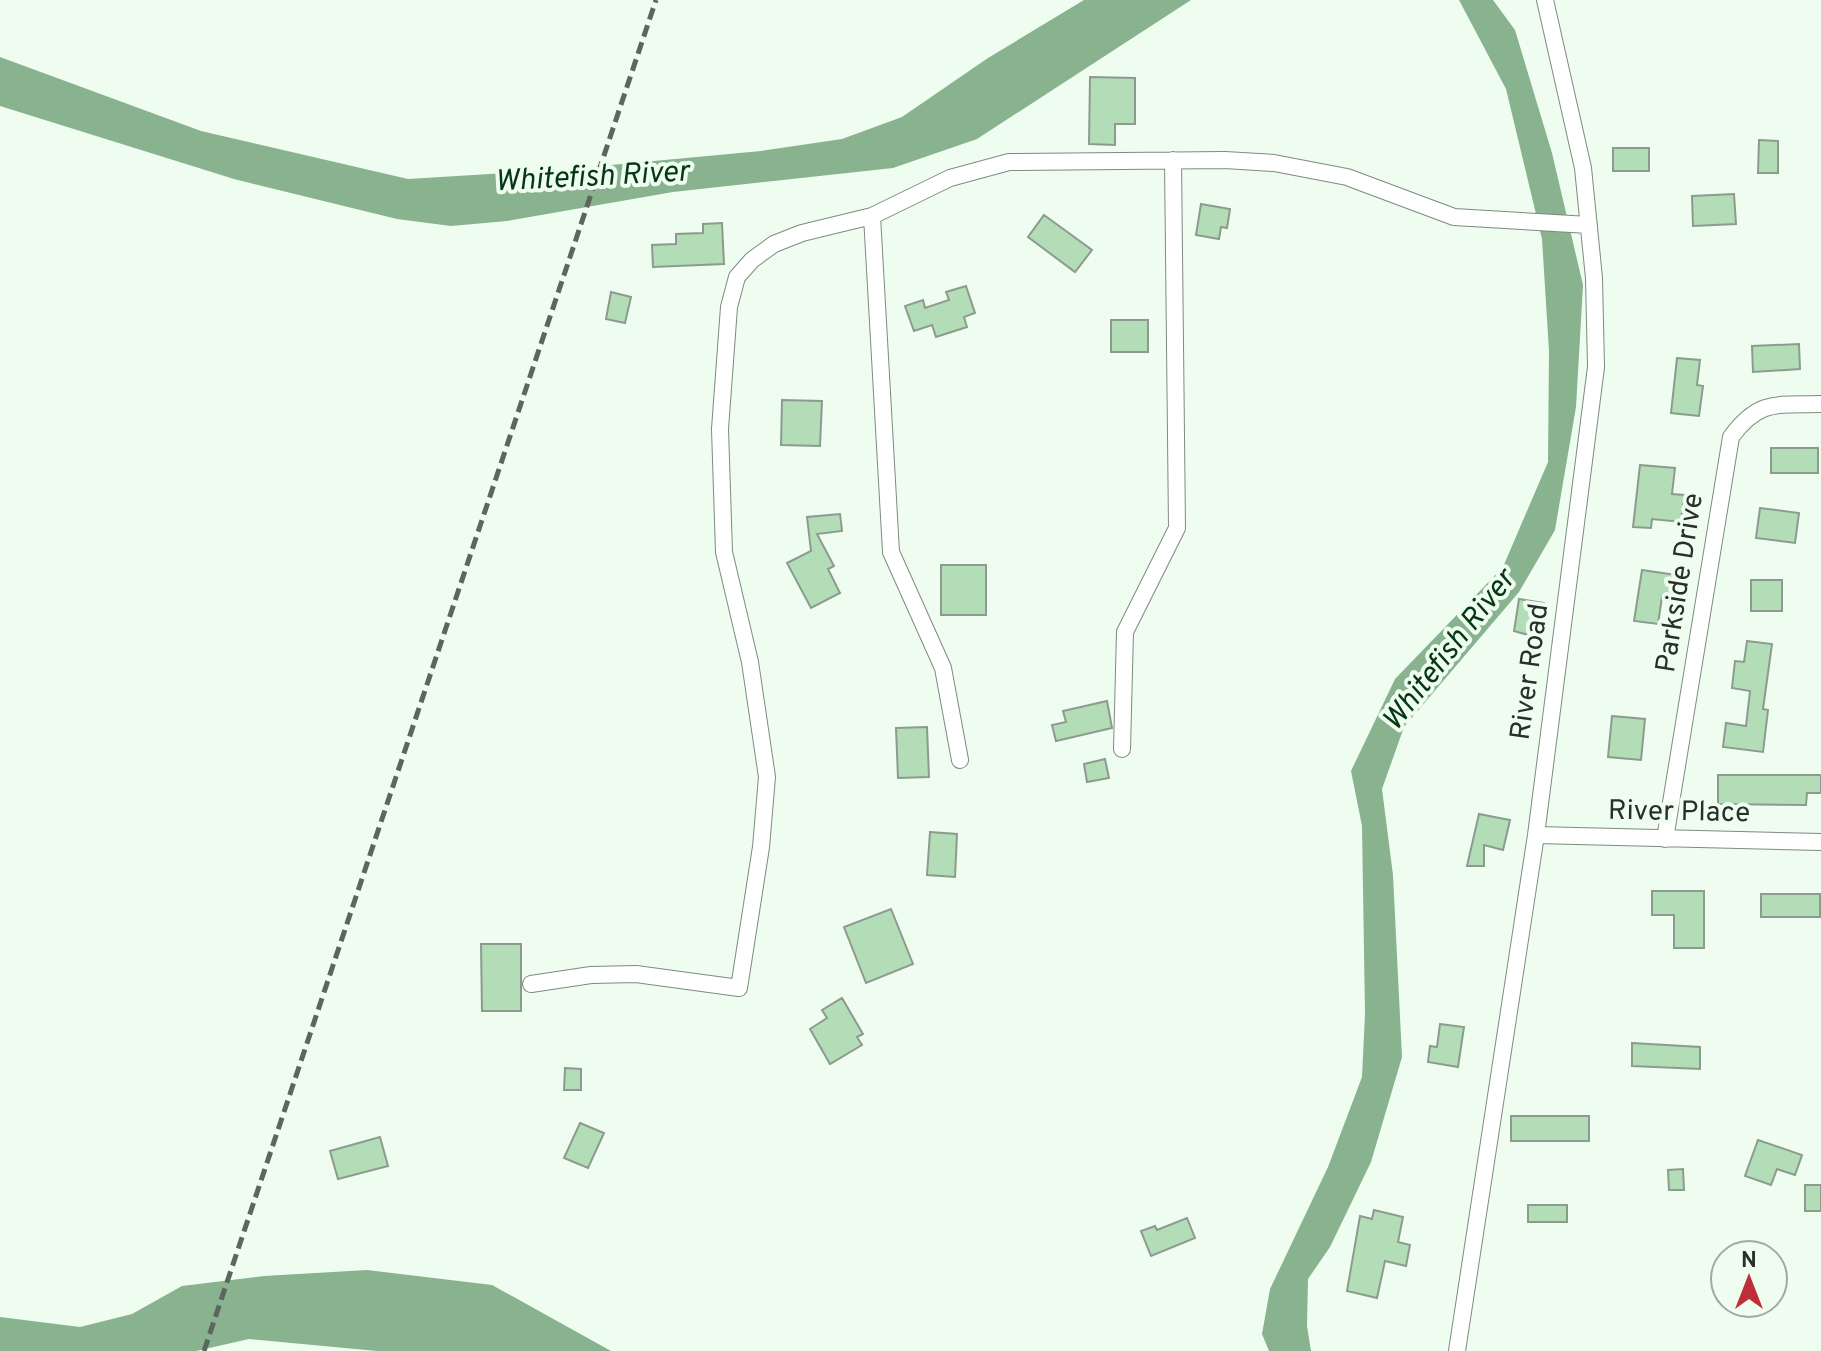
<svg xmlns="http://www.w3.org/2000/svg" width="1821" height="1351" font-family="Overpass,sans-serif">
<style>
.water{fill:#89b28e}
.building{fill:#b2ddb7;stroke:#8d9b8f;stroke-width:2}
.lines{fill:none;stroke-linecap:round;stroke-linejoin:round}
.minor-casing{stroke:#7e8b7f;stroke-width:18}
.minor{stroke:#fff;stroke-width:16}
.rail{stroke:#5d655e;stroke-width:5;stroke-dasharray:12 6;stroke-linecap:butt}
.labels{text-anchor:middle;dominant-baseline:central;stroke-width:8;stroke-linejoin:round;paint-order:stroke}
.street-label{font-size:28px;fill:#292e29;stroke:#eefdf0}
.water-label{font-size:30px;font-style:italic;fill:#063714;stroke:#eefdf0}
</style>
<rect width="100%" height="100%" fill="#eefdf0"/>
<path class="water" d="M 1084,0 L 1191,0 L 977,139 L 893,168 L 673,192 L 507,221 L 451,226 L 397,219 L 234,179 L 0,106 L 0,57 L 201,131 L 408,179 L 568,169 L 761,151 L 842,139 L 902,117 L 988,58 Z
M 1459,0 L 1493,0 L 1515,30 L 1552,153 L 1583,285 L 1576,407 L 1555,530 L 1519,592 L 1404,727 L 1382,789 L 1393,875 L 1402,1057 L 1371,1162 L 1330,1247 L 1308,1279 L 1307,1326 L 1311,1351 L 1269,1351 L 1262,1334 L 1270,1289 L 1328,1167 L 1362,1077 L 1365,1014 L 1362,826 L 1351,771 L 1395,679 L 1503,567 L 1548,462 L 1549,351 L 1542,239 L 1506,89 Z
M 367,1270 L 492,1285 L 611,1351 L 377,1351 L 249,1339 L 196,1351 L 0,1351 L 0,1317 L 80,1327 L 132,1314 L 182,1286 L 264,1276 Z"/>
<path class="building" d="M 1090,77 L 1135,78 L 1135,124 L 1115,124 L 1115,145 L 1089,144 Z
M 1759,140 L 1778,141 L 1778,173 L 1758,173 Z
M 1613,148 L 1649,148 L 1649,171 L 1613,171 Z
M 1734,194 L 1736,224 L 1693,226 L 1692,196 Z
M 1201,204 L 1230,209 L 1227,228 L 1221,227 L 1219,239 L 1196,235 Z
M 1044,215 L 1092,250 L 1075,272 L 1028,237 Z
M 722,223 L 724,264 L 653,267 L 652,245 L 676,244 L 676,234 L 703,233 L 703,224 Z
M 966,286 L 975,313 L 964,317 L 967,327 L 936,337 L 932,325 L 914,331 L 905,306 L 923,300 L 925,308 L 949,300 L 946,292 Z
M 611,292 L 631,297 L 625,323 L 606,319 Z
M 1111,320 L 1148,320 L 1148,352 L 1111,352 Z
M 1799,344 L 1800,369 L 1753,372 L 1752,346 Z
M 1677,358 L 1700,360 L 1697,385 L 1703,386 L 1699,416 L 1671,413 Z
M 782,400 L 822,401 L 820,446 L 781,445 Z
M 1771,448 L 1818,448 L 1818,473 L 1771,473 Z
M 1640,465 L 1675,468 L 1672,494 L 1684,495 L 1681,522 L 1652,519 L 1651,528 L 1633,527 Z
M 1760,508 L 1799,513 L 1795,543 L 1756,538 Z
M 840,514 L 842,531 L 817,534 L 834,566 L 828,569 L 840,593 L 811,608 L 787,563 L 811,551 L 807,517 Z
M 941,565 L 986,565 L 986,615 L 941,615 Z
M 1642,570 L 1677,575 L 1673,599 L 1662,597 L 1658,624 L 1634,621 Z
M 1751,580 L 1782,580 L 1782,611 L 1751,611 Z
M 1519,599 L 1544,603 L 1539,638 L 1514,631 Z
M 1747,641 L 1772,644 L 1763,709 L 1768,710 L 1763,752 L 1723,747 L 1726,723 L 1746,726 L 1750,691 L 1732,688 L 1735,661 L 1744,662 Z
M 1107,701 L 1112,728 L 1056,741 L 1052,725 L 1066,722 L 1063,711 Z
M 1612,716 L 1645,719 L 1641,760 L 1608,757 Z
M 927,727 L 929,777 L 898,778 L 896,728 Z
M 1105,759 L 1109,778 L 1087,782 L 1084,764 Z
M 1718,775 L 1821,775 L 1821,793 L 1807,793 L 1806,805 L 1718,804 Z
M 1479,814 L 1510,820 L 1503,850 L 1484,845 L 1484,866 L 1467,866 Z
M 930,832 L 957,834 L 955,877 L 927,875 Z
M 1652,891 L 1704,891 L 1704,948 L 1674,948 L 1674,915 L 1652,915 Z
M 1761,894 L 1820,894 L 1820,917 L 1761,917 Z
M 891,909 L 913,964 L 866,983 L 844,927 Z
M 481,944 L 521,944 L 521,1011 L 482,1011 Z
M 842,998 L 863,1034 L 857,1037 L 862,1045 L 830,1064 L 810,1029 L 827,1018 L 822,1010 Z
M 1440,1024 L 1464,1027 L 1458,1067 L 1428,1062 L 1430,1046 L 1437,1047 Z
M 1632,1043 L 1700,1047 L 1700,1069 L 1632,1066 Z
M 565,1068 L 581,1069 L 581,1090 L 564,1090 Z
M 1511,1116 L 1589,1116 L 1589,1141 L 1511,1141 Z
M 580,1123 L 604,1133 L 588,1168 L 564,1158 Z
M 380,1137 L 388,1166 L 338,1179 L 330,1151 Z
M 1758,1140 L 1802,1155 L 1795,1175 L 1777,1169 L 1771,1185 L 1745,1176 Z
M 1683,1169 L 1684,1190 L 1669,1190 L 1668,1170 Z
M 1805,1185 L 1821,1185 L 1821,1211 L 1805,1211 Z
M 1528,1205 L 1567,1205 L 1567,1222 L 1528,1222 Z
M 1374,1210 L 1403,1217 L 1398,1242 L 1410,1245 L 1406,1266 L 1385,1261 L 1377,1298 L 1347,1291 L 1360,1216 L 1372,1219 Z
M 1187,1218 L 1195,1238 L 1151,1256 L 1141,1231 L 1155,1226 L 1157,1230 Z"/>
<g class="lines">
<g class="minor-casing">
<path id="minor" d="M 872,216 L 891,552 L 943,668 L 960,760
M 1122,749 L 1125,632 L 1177,528 L 1173,160
M 1536,835 L 1821,842
M 1665,839 L 1731,437 C 1759,399 1777,405 1821,404
M 531,984 L 591,975 L 636,974 L 739,988 L 761,847 L 767,777 L 750,662 L 724,552 L 720,429 L 729,307 L 737,277 L 752,260 L 774,244 L 802,233 L 872,216 L 950,178 L 1009,162 L 1225,160 L 1274,163 L 1347,177 L 1454,217 L 1589,225
M 1457,1351 L 1536,835 L 1596,367 L 1594,278 L 1583,168 L 1545,0"/>
</g>
<use href="#minor" class="minor"/>
<path class="rail" d="M 204,1351 L 656,0"/>
</g>
<g class="labels">
<g class="street-label">
<text transform="translate(1681 583) rotate(-81)">Parkside Drive</text>
<text transform="translate(1531 672) rotate(-82)">River Road</text>
<text transform="translate(1679 813) rotate(1)">River Place</text>
</g>
<g class="water-label">
<text transform="translate(592 178) rotate(-3)">Whitefish River</text>
<text transform="translate(1450 651) rotate(-52)">Whitefish River</text>
</g>
</g>
<g transform="translate(1749 1279)"><circle r="38" fill="#eefdf0" stroke="#9faaa0" stroke-width="2"/>
<path d="M0-6L14 30L0 20L-14 30Z" fill="#be2e36"/>
<text y="-12" font-size="22" font-weight="bold" text-anchor="middle" fill="#292e29">N</text>
</g>
</svg>
